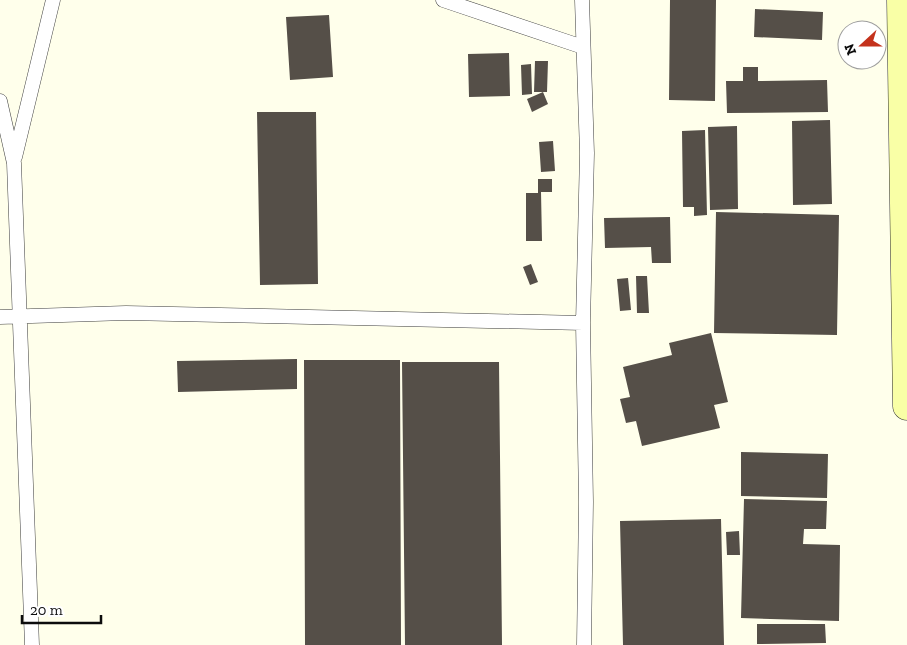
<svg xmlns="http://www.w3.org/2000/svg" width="907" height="645" font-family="'Zilla Slab',serif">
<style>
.building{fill:#554f48}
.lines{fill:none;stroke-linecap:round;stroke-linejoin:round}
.lane-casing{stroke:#3f3f3f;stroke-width:15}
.secondary-casing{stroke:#2e2e2e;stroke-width:29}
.lane{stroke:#fff;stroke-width:14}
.secondary{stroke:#f9ffa6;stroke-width:28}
</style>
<rect width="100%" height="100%" fill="#ffffeb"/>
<path class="building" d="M 670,0 L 716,0 L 715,101 L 669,100 Z
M 755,9 L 823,12 L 822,40 L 754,37 Z
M 329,15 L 333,77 L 290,80 L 286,17 Z
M 509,53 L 510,96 L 469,97 L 468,54 Z
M 535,61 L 548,61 L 547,92 L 534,92 Z
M 531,64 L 532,94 L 522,95 L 521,65 Z
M 743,67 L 758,67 L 758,81 L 827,80 L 828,112 L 727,113 L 726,81 L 743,81 Z
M 543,92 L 548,104 L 532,112 L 527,99 Z
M 257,112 L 316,112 L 318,284 L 260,285 Z
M 830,120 L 832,204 L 793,205 L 792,121 Z
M 737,126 L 738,209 L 710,210 L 708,127 Z
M 705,130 L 707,215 L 694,216 L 694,207 L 683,207 L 682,131 Z
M 553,141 L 555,171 L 541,172 L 539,142 Z
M 538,179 L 552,179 L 552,192 L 541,192 L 542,241 L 526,241 L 526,193 L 538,193 Z
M 716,212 L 839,215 L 837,335 L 714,333 Z
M 670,217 L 671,263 L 652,263 L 651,247 L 605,248 L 604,218 Z
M 531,264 L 538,282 L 530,285 L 523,267 Z
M 636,276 L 647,276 L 649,313 L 637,313 Z
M 628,278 L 631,310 L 620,311 L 617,279 Z
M 711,333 L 728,402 L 714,405 L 720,428 L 642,446 L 636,421 L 626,423 L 620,399 L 630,397 L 623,367 L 672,355 L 669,343 Z
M 297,359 L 297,389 L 178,392 L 177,361 Z
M 304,360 L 400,360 L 401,645 L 305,645 Z
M 402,362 L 499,362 L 502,645 L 405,645 Z
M 741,452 L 828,454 L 827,498 L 741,496 Z
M 744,499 L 827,501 L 826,529 L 804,529 L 803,544 L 840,545 L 839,621 L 741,618 Z
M 721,519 L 724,645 L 623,645 L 620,521 Z
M 739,531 L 740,555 L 727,555 L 726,532 Z
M 757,624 L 825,624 L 826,643 L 757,644 Z"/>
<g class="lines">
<g class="lane-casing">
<path id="lane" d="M 443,0 L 583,47
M 582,0 L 587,153 L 583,323 L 586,502 L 584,645
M 0,101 L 14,163 L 32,645
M 15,157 L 53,0
M 0,317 L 126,313 L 583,323"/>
</g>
<g class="secondary-casing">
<path id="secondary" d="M 901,0 L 907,406"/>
</g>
<use href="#lane" class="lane"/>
<use href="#secondary" class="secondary"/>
</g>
<g transform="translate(862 45) rotate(249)"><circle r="24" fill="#ffffff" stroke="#9e9e9e"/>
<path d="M0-4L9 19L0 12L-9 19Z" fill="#c4321c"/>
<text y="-8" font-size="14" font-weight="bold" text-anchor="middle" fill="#0c0c0c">N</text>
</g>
<path d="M22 615v8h79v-8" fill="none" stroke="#0c0c0c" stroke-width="2.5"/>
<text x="30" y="615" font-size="15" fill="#0c0c0c" stroke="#ffffff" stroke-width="4" paint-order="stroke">20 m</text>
</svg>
